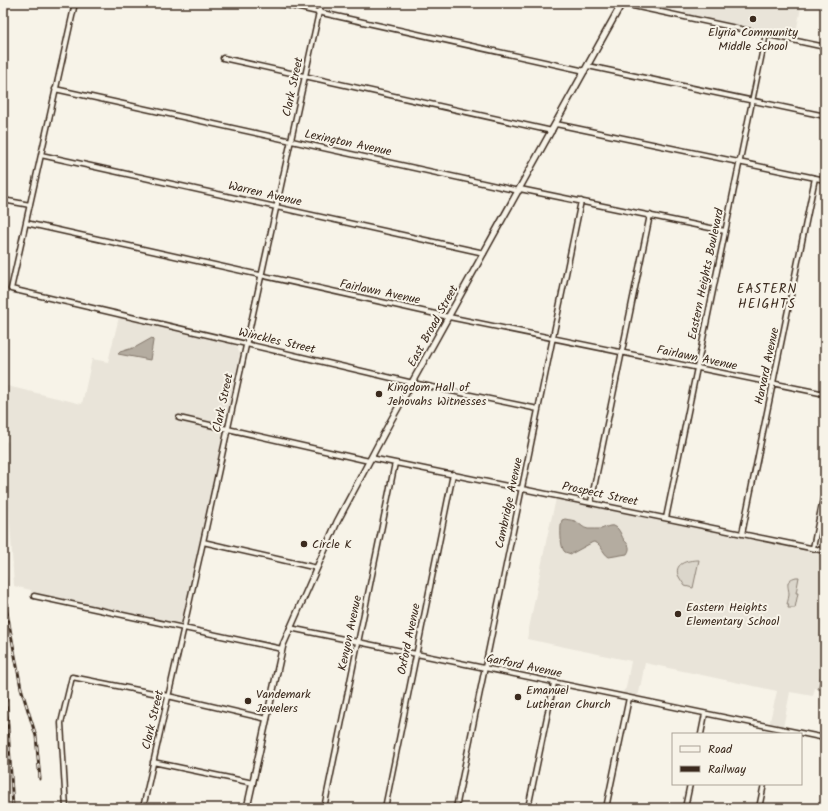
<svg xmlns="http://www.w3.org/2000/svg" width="828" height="811" font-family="Kalam,sans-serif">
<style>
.built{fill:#e9e4d9}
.green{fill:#dbd6cb;stroke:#8b8074}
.water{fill:#b4aca0;stroke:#84786c}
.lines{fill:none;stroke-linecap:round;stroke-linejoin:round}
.minor-casing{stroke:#3b2a1e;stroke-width:7}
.tertiary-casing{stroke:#3b2a1e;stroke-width:8}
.minor{stroke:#f7f3e8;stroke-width:4}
.tertiary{stroke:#f7f3e8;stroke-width:5}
.rail-casing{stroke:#3b2a1e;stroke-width:3}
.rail{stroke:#f7f3e8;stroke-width:1.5;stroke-dasharray:4.5;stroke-linecap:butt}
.poi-dot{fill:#3b2a1e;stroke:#f7f3e8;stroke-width:1.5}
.labels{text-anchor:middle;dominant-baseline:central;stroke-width:4;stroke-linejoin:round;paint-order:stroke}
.poi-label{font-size:12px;fill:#3b2a1e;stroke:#f7f3e8;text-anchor:start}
.street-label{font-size:12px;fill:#3b2a1e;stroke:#f7f3e8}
.neighbourhood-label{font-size:13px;letter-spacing:1px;fill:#3b2a1e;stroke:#f7f3e8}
</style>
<rect width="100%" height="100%" fill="#f7f3e8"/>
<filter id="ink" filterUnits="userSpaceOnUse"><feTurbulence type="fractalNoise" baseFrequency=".025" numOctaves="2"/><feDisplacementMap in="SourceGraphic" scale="8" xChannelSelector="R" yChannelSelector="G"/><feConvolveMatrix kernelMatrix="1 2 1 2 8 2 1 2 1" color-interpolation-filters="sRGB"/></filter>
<g filter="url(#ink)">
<path class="built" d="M 686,3 L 802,3 L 795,37 L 683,14 Z
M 119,317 L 233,344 L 237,347 L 240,354 L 183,620 L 179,623 L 174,622 L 128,613 L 31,592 L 31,590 L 14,586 L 5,442 L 9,441 L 4,419 L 3,385 L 82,404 L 92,359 L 108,362 Z
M 556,499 L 825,555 L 825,658 L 818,689 L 815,688 L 813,696 L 790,692 L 783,728 L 769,725 L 777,691 L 645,663 L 639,693 L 637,697 L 621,694 L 626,688 L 631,661 L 527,639 L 547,537 Z"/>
<path class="green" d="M 699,560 L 693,588 L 685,586 C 683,583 680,579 678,575 C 674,562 690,560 699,560 Z
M 796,577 L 799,577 L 796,593 L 798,593 L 795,608 L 788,608 L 789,604 L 787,604 C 788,600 789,597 789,593 C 788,585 785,580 796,577 Z
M 825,658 L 825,690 L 818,689 Z"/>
<path class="water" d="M 152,338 L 153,339 L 153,341 L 150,360 L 118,354 L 120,352 L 136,347 Z
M 565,519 C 569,520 574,520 577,522 C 581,525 583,528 588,529 C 592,529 597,529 601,529 C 607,527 613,523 618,529 C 621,533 622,537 624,540 C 629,545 631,548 627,554 L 609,557 C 602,553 601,542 593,542 L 571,554 C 569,553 567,553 565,552 C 560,549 560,525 562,520 Z"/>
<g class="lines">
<g class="minor-casing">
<path id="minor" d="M 75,3 L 11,289 L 413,383 L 538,409
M 277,3 L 585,71
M 619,3 L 825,47
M 823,46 L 825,38
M 223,58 L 552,131
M 588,66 L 825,116
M 55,89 L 519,191
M 556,124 L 825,180
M 41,155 L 484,253
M 520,189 L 725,231
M 3,200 L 30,205
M 26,223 L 449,317 L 825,394
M 179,418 L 369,461
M 371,458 L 825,551
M 591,502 L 650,215
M 666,518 L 766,34
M 742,534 L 815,178
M 203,542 L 317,568
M 813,548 L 825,489
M 34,596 L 282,649
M 290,628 L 825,738
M 701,734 L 705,714
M 153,762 L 253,783
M 66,808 L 61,723 L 72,677 L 168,696 L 267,719
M 143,808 L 203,542 L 321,3
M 324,808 L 395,463
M 385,808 L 453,474
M 456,808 L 581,201
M 528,808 L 554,683
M 606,808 L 629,698
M 685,808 L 690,784
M 759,808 L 764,784"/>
</g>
<g class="tertiary-casing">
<path id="tertiary" d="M 247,808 L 283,645 L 337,522 L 389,424 L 622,3"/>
</g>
<use href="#minor" class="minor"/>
<use href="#tertiary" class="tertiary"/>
<g class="rail-casing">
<path id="rail" d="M 3,553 L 7,611
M 6,606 L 8,618 L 21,688 L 36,736 L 40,779
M 3,648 L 13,808"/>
</g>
<use href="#rail" class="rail"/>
</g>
</g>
<g class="poi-dot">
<circle cx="753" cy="19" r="4"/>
<circle cx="379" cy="394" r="4"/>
<circle cx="304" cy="544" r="4"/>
<circle cx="678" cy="614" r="4"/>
<circle cx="518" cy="697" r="4"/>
<circle cx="248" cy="701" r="4"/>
</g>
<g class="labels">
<g class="poi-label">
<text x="753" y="32" text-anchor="middle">Elyria Community<tspan x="753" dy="14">Middle School</tspan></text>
<text x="387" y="387">Kingdom Hall of<tspan x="387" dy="14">Jehovahs Witnesses</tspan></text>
<text x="312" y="544">Circle K</text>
<text x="686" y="607">Eastern Heights<tspan x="686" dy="14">Elementary School</tspan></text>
<text x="526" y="690">Emanuel<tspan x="526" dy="14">Lutheran Church</tspan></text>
<text x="256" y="694">Vandemark<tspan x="256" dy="14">Jewelers</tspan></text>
</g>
<g class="street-label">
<text transform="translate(293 87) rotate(-78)">Clark Street</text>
<text transform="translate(348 143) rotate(12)">Lexington Avenue</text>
<text transform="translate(265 194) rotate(13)">Warren Avenue</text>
<text transform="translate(706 274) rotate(-78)">Eastern Heights Boulevard</text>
<text transform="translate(380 292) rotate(12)">Fairlawn Avenue</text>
<text transform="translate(433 326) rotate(-61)">East Broad Street</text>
<text transform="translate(277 341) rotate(13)">Winckles Street</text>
<text transform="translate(697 358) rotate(12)">Fairlawn Avenue</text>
<text transform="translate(767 366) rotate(-78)">Harvard Avenue</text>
<text transform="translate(223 403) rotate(-78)">Clark Street</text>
<text transform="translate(600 494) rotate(12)">Prospect Street</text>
<text transform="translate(509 503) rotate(-78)">Cambridge Avenue</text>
<text transform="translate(350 633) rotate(-78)">Kenyon Avenue</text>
<text transform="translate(409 639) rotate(-78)">Oxford Avenue</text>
<text transform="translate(524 666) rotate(12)">Garford Avenue</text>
<text transform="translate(153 720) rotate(-77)">Clark Street</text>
</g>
<g class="neighbourhood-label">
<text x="767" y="289">EASTERN<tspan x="767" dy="15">HEIGHTS</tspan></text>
</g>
</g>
<rect width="828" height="811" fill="none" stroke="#f7f3e8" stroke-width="16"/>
<rect x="8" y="8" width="812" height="795" fill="none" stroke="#3b2a1e" stroke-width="1.5" filter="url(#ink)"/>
<rect x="672" y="733" width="130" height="52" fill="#f7f3e8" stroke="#aca397"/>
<rect x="680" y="746" width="20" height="6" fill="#f7f3e8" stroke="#aca397"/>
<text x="708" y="753" font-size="12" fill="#3b2a1e">Road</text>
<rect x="680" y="766" width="20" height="6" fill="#3b2a1e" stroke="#aca397"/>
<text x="708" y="773" font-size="12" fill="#3b2a1e">Railway</text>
</svg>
